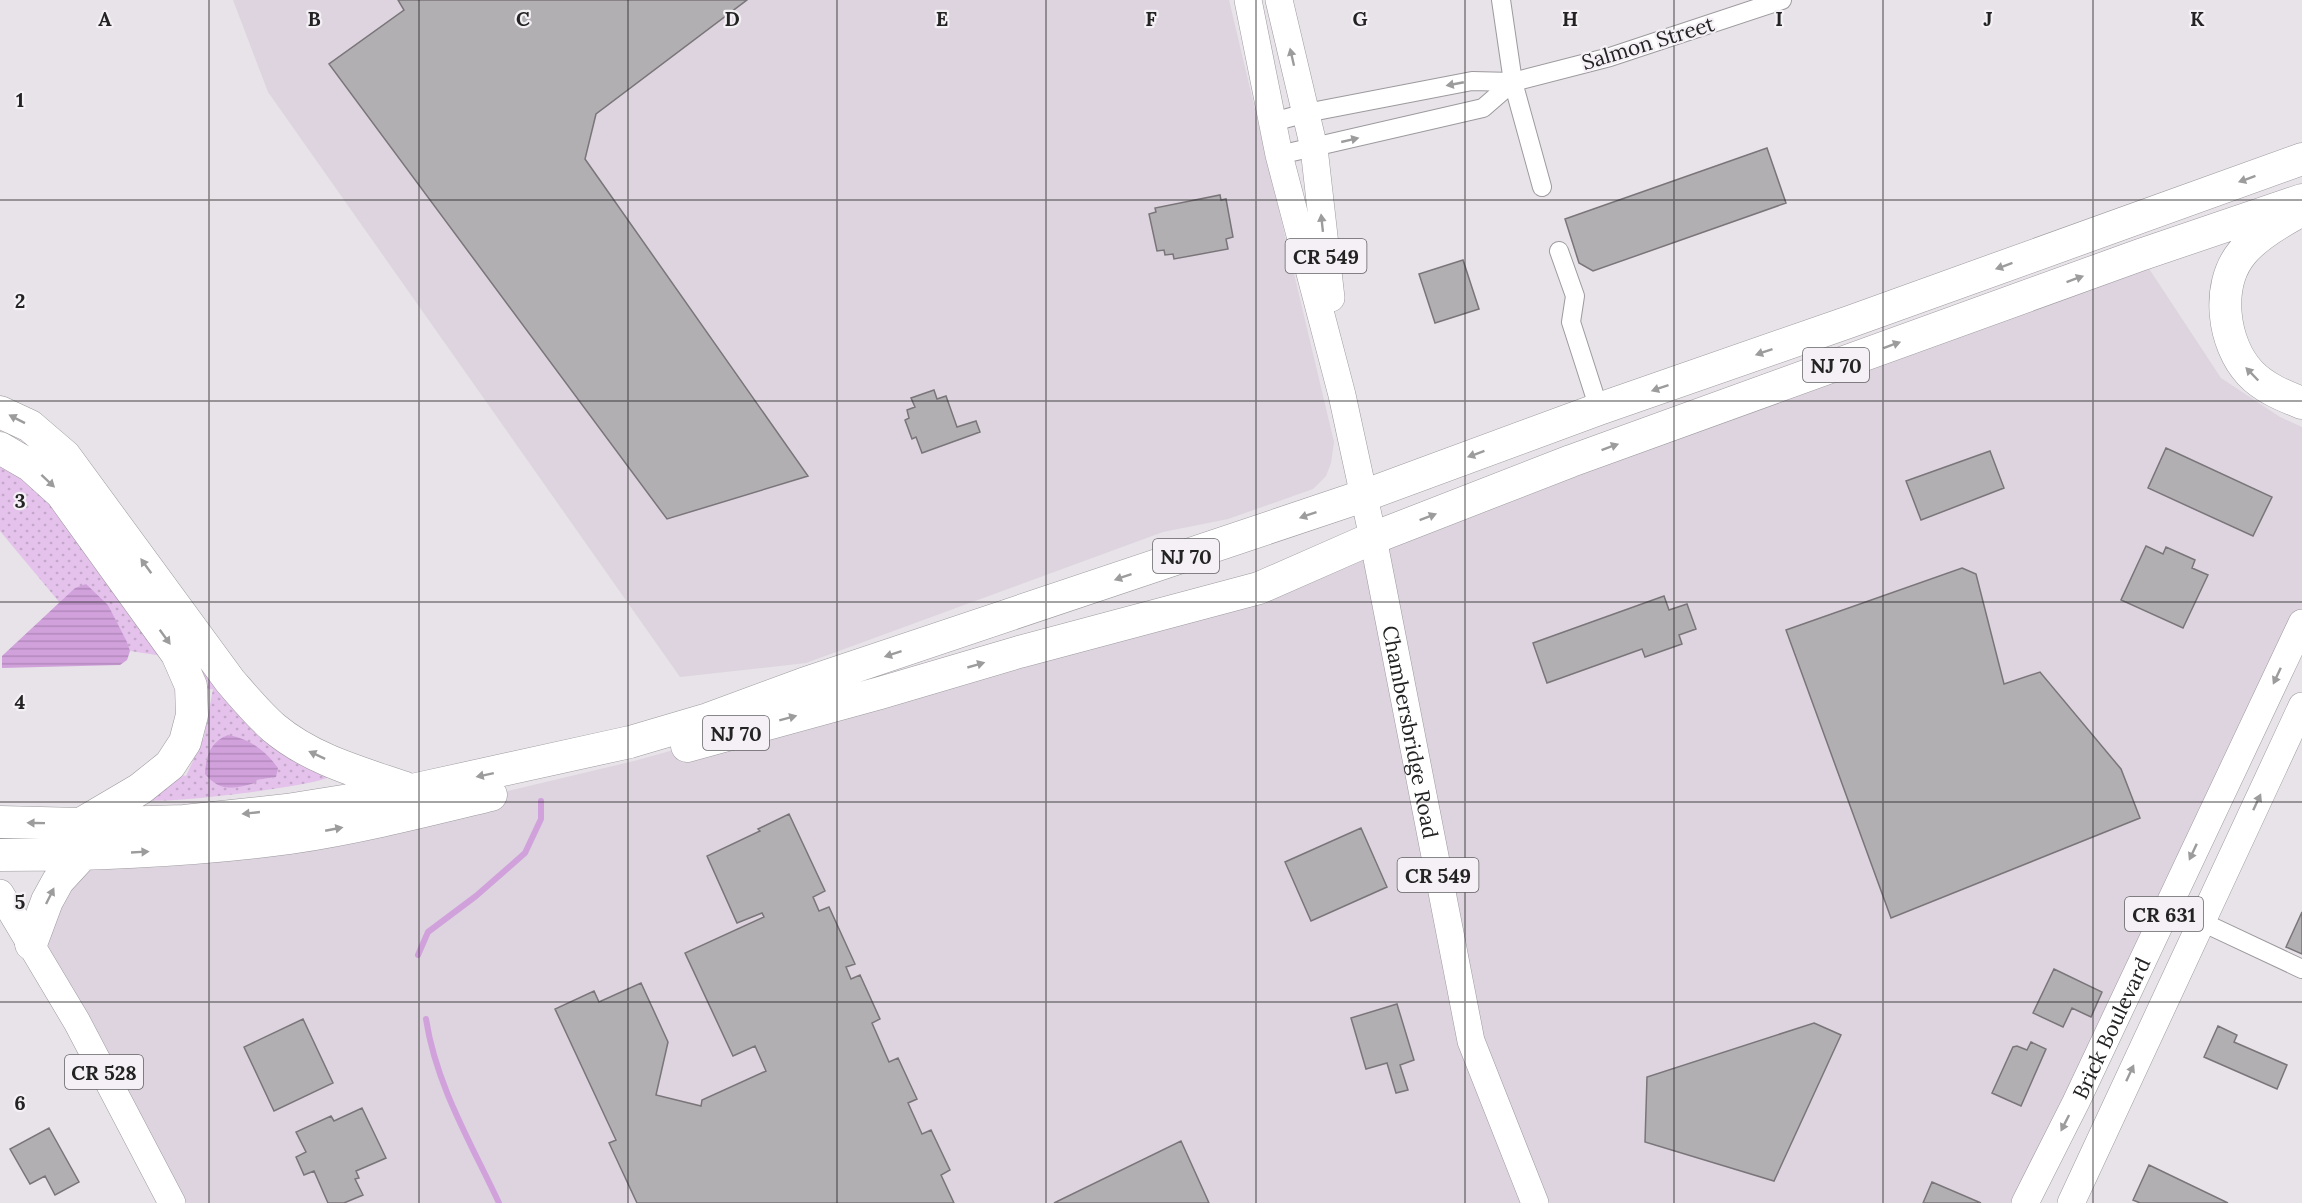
<svg xmlns="http://www.w3.org/2000/svg" width="2302" height="1203" font-family="Lora,serif">
<style>
.built{fill:#ddd4df}
.grass{fill:url(#grass-dots);fill-rule:evenodd}
.water{fill:url(#water-rules)}
.lines{fill:none;stroke-linecap:round;stroke-linejoin:round}
.stream{stroke:#d1a1dc;stroke-width:6}
.building{fill:#b2afb3;stroke:#797579;stroke-width:1.5}
.street-casing{stroke:#9d9a9e;stroke-width:20}
.primary-casing{stroke:#9d9a9e;stroke-width:28}
.highway-casing{stroke:#9d9a9e;stroke-width:33}
.street{stroke:#fff;stroke-width:18}
.primary{stroke:#fff;stroke-width:27}
.highway{stroke:#fff;stroke-width:32}
.oneway{fill:#9c9c9c}
.grid{fill:none;stroke:#242324;stroke-width:1.5;stroke-opacity:0.55}
.labels{text-anchor:middle;dominant-baseline:central;stroke-width:4.5;stroke-linejoin:round;paint-order:stroke}
.shield{fill:#f4f0f5;stroke:#626063;stroke-width:1.5}
.shield-label{font-size:20px;font-weight:bold;fill:#242324}
.street-label{font-size:21px;fill:#242324;stroke:#f4f0f5}
.grid-label{font-size:20px;text-anchor:middle;font-weight:bold;fill:#242324;stroke:#f4f0f5;stroke-width:4.5;stroke-linejoin:round;paint-order:stroke}
</style>
<defs>
<pattern id="grass-dots" width="8" height="8" patternUnits="userSpaceOnUse" patternTransform="scale(1.5)"><rect width="8" height="8" fill="#e4c2eb"/><path d="M2 2h.1M6 6h.1" fill="none" stroke="#c3a6c9" stroke-width="1.8" stroke-linecap="round"/></pattern>
<pattern id="water-rules" width="6" height="5" patternUnits="userSpaceOnUse" patternTransform="scale(1.5)"><rect width="6" height="5" fill="#d1a1dc"/><path d="M0 2.5h6" fill="none" stroke="#b38abd"/></pattern>
</defs>
<rect width="100%" height="100%" fill="#e7e3e8"/>
<path class="built" d="M 233,0 L 1229,0 L 1334,442 L 1331,463 L 1326,476 L 1313,489 L 1228,519 L 1163,532 L 806,663 L 680,677 L 268,92 Z
M 2140,255 L 2221,378 L 2280,417 L 2302,427 L 2302,623 L 2025,1203 L 172,1203 L 31,944 L 82,855 L 415,813 L 634,761 L 1259,588 Z"/>
<path class="grass" d="M 0,462 L 50,499 L 163,656 L 130,651 L 108,605 L 75,588 L 60,603 L 0,531 Z
M 106,527 L 331,776 C 318,786 169,804 150,800 L 177,774 L 186,776 L 204,737 L 213,689 L 200,690 ZM 206,758 L 276,777 L 257,780 L 256,783 L 232,787 Z"/>
<path class="water" d="M 86,584 L 108,605 L 127,642 L 130,651 L 127,660 L 120,665 L 2,668 L 2,656 L 75,588 Z
M 228,735 C 250,739 265,750 278,768 L 276,777 L 257,780 L 256,783 C 234,788 221,793 205,774 C 206,756 210,742 228,735 Z"/>
<g class="lines">
<path class="stream" d="M 418,955 L 428,932 L 476,896 L 525,853 L 541,819 L 541,801
M 426,1019 C 436,1085 471,1143 499,1203"/>
</g>
<path class="building" d="M 398,0 L 747,0 L 596,114 L 585,159 L 808,476 L 667,519 L 329,64 L 404,10 Z
M 1767,148 L 1786,203 L 1593,271 L 1579,263 L 1565,219 Z
M 1220,195 L 1221,200 L 1226,199 L 1233,237 L 1226,239 L 1228,249 L 1174,259 L 1173,254 L 1165,255 L 1164,250 L 1157,251 L 1149,214 L 1156,212 L 1155,208 Z
M 1463,260 L 1479,309 L 1435,323 L 1419,274 Z
M 934,390 L 937,399 L 946,396 L 957,427 L 976,421 L 980,432 L 922,453 L 916,437 L 912,439 L 905,420 L 909,418 L 907,410 L 915,407 L 911,398 Z
M 2166,448 L 2272,497 L 2253,536 L 2148,488 Z
M 1990,451 L 2004,488 L 1921,520 L 1906,481 Z
M 2146,546 L 2163,554 L 2166,547 L 2195,560 L 2192,568 L 2208,575 L 2183,628 L 2121,600 Z
M 1962,568 L 1976,574 L 2004,684 L 2040,672 L 2121,769 L 2140,818 L 1891,918 L 1786,630 Z
M 1664,596 L 1669,610 L 1687,604 L 1696,629 L 1679,635 L 1682,644 L 1645,657 L 1642,649 L 1547,683 L 1533,643 Z
M 789,814 L 825,891 L 813,897 L 819,911 L 829,907 L 855,964 L 846,967 L 851,979 L 860,975 L 880,1019 L 872,1023 L 889,1062 L 898,1058 L 917,1099 L 908,1103 L 922,1134 L 931,1130 L 950,1170 L 941,1175 L 954,1203 L 637,1203 L 609,1143 L 616,1140 L 555,1009 L 594,991 L 599,1002 L 641,983 L 668,1042 L 656,1095 L 701,1106 L 702,1100 L 766,1071 L 755,1046 L 733,1056 L 685,953 L 764,917 L 762,913 L 737,923 L 707,856 L 760,831 L 758,829 Z
M 1361,828 L 1387,887 L 1311,921 L 1285,862 Z
M 2302,912 L 2302,954 L 2286,947 Z
M 2054,969 L 2102,992 L 2091,1017 L 2072,1008 L 2063,1027 L 2033,1013 Z
M 1397,1004 L 1414,1060 L 1400,1065 L 1408,1090 L 1396,1093 L 1387,1063 L 1366,1069 L 1351,1018 Z
M 303,1019 L 333,1083 L 274,1111 L 244,1047 Z
M 1814,1023 L 1841,1035 L 1774,1181 L 1645,1142 L 1647,1077 Z
M 2218,1026 L 2237,1035 L 2234,1042 L 2287,1065 L 2277,1089 L 2204,1057 Z
M 2031,1042 L 2046,1049 L 2021,1106 L 1992,1093 L 2013,1047 L 2017,1046 L 2027,1050 Z
M 362,1108 L 386,1158 L 356,1171 L 359,1178 L 355,1179 L 363,1195 L 344,1203 L 328,1203 L 314,1171 L 304,1175 L 296,1157 L 306,1152 L 296,1132 L 331,1116 L 334,1121 Z
M 49,1128 L 79,1182 L 55,1195 L 45,1176 L 30,1184 L 10,1149 Z
M 1181,1141 L 1209,1203 L 1054,1203 Z
M 2149,1165 L 2228,1203 L 2140,1203 L 2133,1200 Z
M 1932,1182 L 1981,1203 L 1923,1203 Z"/>
<g class="lines">
<g class="street-casing">
<path id="street" d="M 1501,0 L 1513,82 L 1542,187
M 1273,122 L 1306,113 L 1472,81 L 1513,82 L 1610,57 L 1782,0
M 1279,155 L 1483,108 L 1513,82
M 1559,251 L 1575,296 L 1571,322 L 1599,409
M 2202,922 L 2302,969"/>
</g>
<g class="primary-casing">
<g id="primary">
<path id="s1" d="M 1248,0 L 1279,155 L 1342,395 L 1373,538 L 1471,1041 L 1535,1203"/>
<path d="M 1279,0 L 1314,148 L 1331,298"/>
<path d="M 0,893 L 77,1022 L 172,1203"/>
<path id="s2" d="M 2025,1203 L 2076,1102 L 2302,623"/>
<path d="M 2071,1203 L 2302,706"/>
</g>
</g>
<g class="highway-casing">
<path id="highway" d="M 2293,215 C 2275,225 2255,237 2242,253 C 2215,286 2223,344 2250,373 C 2264,388 2284,396 2302,403
M 0,412 L 30,426 L 65,456 L 230,681 C 244,697 258,714 274,728 C 312,760 362,773 408,789
M 0,448 L 31,466 L 61,493 L 177,654 L 191,686 L 192,715 L 185,742 L 170,765 L 140,789 L 84,822
M 687,746 L 880,693 L 1019,652 L 1259,588 L 1373,538 L 1571,461 L 2140,255 L 2302,200
M 0,822 L 81,824 L 184,821 L 287,810 L 412,790 L 630,742 L 708,719 L 803,684 L 1363,496 L 1599,409 L 1849,322 L 2302,159
M 0,855 C 97,855 194,851 290,838 C 358,828 425,811 491,795
M 31,944 L 47,901 L 58,881 L 82,855"/>
</g>
<use href="#street" class="street"/>
<use href="#primary" class="primary"/>
<use href="#highway" class="highway"/>
</g>
<defs><path id="oneway-solid" d="M-6-.8H1V-3.2L6.5 0L1 3.2V.8H-6Z" transform="scale(1.5)"/></defs>
<g class="oneway">
<use href="#oneway-solid" transform="translate(1292 57) rotate(-103)"/>
<use href="#oneway-solid" transform="translate(1455 84) rotate(169)"/>
<use href="#oneway-solid" transform="translate(1350 140) rotate(-13)"/>
<use href="#oneway-solid" transform="translate(2247 179) rotate(160)"/>
<use href="#oneway-solid" transform="translate(1322 223) rotate(-96)"/>
<use href="#oneway-solid" transform="translate(2004 266) rotate(160)"/>
<use href="#oneway-solid" transform="translate(2075 279) rotate(-20)"/>
<use href="#oneway-solid" transform="translate(1892 345) rotate(-20)"/>
<use href="#oneway-solid" transform="translate(1764 352) rotate(161)"/>
<use href="#oneway-solid" transform="translate(2252 374) rotate(-134)"/>
<use href="#oneway-solid" transform="translate(1660 388) rotate(161)"/>
<use href="#oneway-solid" transform="translate(17 419) rotate(-153)"/>
<use href="#oneway-solid" transform="translate(1610 447) rotate(-20)"/>
<use href="#oneway-solid" transform="translate(1476 454) rotate(160)"/>
<use href="#oneway-solid" transform="translate(48 481) rotate(43)"/>
<use href="#oneway-solid" transform="translate(1308 515) rotate(161)"/>
<use href="#oneway-solid" transform="translate(1428 517) rotate(-21)"/>
<use href="#oneway-solid" transform="translate(146 566) rotate(-126)"/>
<use href="#oneway-solid" transform="translate(1123 577) rotate(161)"/>
<use href="#oneway-solid" transform="translate(165 637) rotate(54)"/>
<use href="#oneway-solid" transform="translate(893 654) rotate(162)"/>
<use href="#oneway-solid" transform="translate(976 665) rotate(-16)"/>
<use href="#oneway-solid" transform="translate(2277 676) rotate(115)"/>
<use href="#oneway-solid" transform="translate(788 718) rotate(-15)"/>
<use href="#oneway-solid" transform="translate(317 755) rotate(-155)"/>
<use href="#oneway-solid" transform="translate(485 775) rotate(168)"/>
<use href="#oneway-solid" transform="translate(2257 802) rotate(-65)"/>
<use href="#oneway-solid" transform="translate(251 813) rotate(174)"/>
<use href="#oneway-solid" transform="translate(36 823) rotate(-179)"/>
<use href="#oneway-solid" transform="translate(334 829) rotate(-11)"/>
<use href="#oneway-solid" transform="translate(140 852) rotate(-3)"/>
<use href="#oneway-solid" transform="translate(2193 852) rotate(115)"/>
<use href="#oneway-solid" transform="translate(50 896) rotate(-64)"/>
<use href="#oneway-solid" transform="translate(2130 1073) rotate(-65)"/>
<use href="#oneway-solid" transform="translate(2065 1123) rotate(117)"/>
</g>
<path class="grid" d="M 209,0 L 209,1203M 419,0 L 419,1203M 628,0 L 628,1203M 837,0 L 837,1203M 1046,0 L 1046,1203M 1256,0 L 1256,1203M 1465,0 L 1465,1203M 1674,0 L 1674,1203M 1883,0 L 1883,1203M 2093,0 L 2093,1203M 0,200 L 2302,200M 0,401 L 2302,401M 0,602 L 2302,602M 0,802 L 2302,802M 0,1002 L 2302,1002"/>
<g class="labels">
<g class="shield">
<rect x="1285.5" y="239" width="81" height="34" rx="4.5"/>
<rect x="1803" y="348" width="66" height="34" rx="4.5"/>
<rect x="1153" y="539" width="66" height="34" rx="4.5"/>
<rect x="703" y="716" width="66" height="34" rx="4.5"/>
<rect x="1397.5" y="858" width="81" height="34" rx="4.5"/>
<rect x="2125" y="897" width="78" height="34" rx="4.5"/>
<rect x="65" y="1055" width="78" height="34" rx="4.5"/>
</g>
<g class="shield-label">
<text x="1326" y="256">CR 549</text>
<text x="1836" y="365">NJ 70</text>
<text x="1186" y="556">NJ 70</text>
<text x="736" y="733">NJ 70</text>
<text x="1438" y="875">CR 549</text>
<text x="2164" y="914">CR 631</text>
<text x="104" y="1072">CR 528</text>
</g>
<g class="street-label">
<text transform="translate(1648 43) rotate(-17)">Salmon Street</text>
<text stroke="none"><textPath href="#s1" startOffset="750">Chambersbridge Road</textPath></text>
<text stroke="none"><textPath href="#s2" startOffset="195">Brick Boulevard</textPath></text>
</g>
</g>
<g class="grid-label">
<text x="105" y="26">A</text>
<text x="314" y="26">B</text>
<text x="523" y="26">C</text>
<text x="732" y="26">D</text>
<text x="942" y="26">E</text>
<text x="1151" y="26">F</text>
<text x="1360" y="26">G</text>
<text x="1570" y="26">H</text>
<text x="1779" y="26">I</text>
<text x="1988" y="26">J</text>
<text x="2197" y="26">K</text>
<text x="20" y="107">1</text>
<text x="20" y="308">2</text>
<text x="20" y="508">3</text>
<text x="20" y="709">4</text>
<text x="20" y="909">5</text>
<text x="20" y="1110">6</text>
</g>
</svg>
